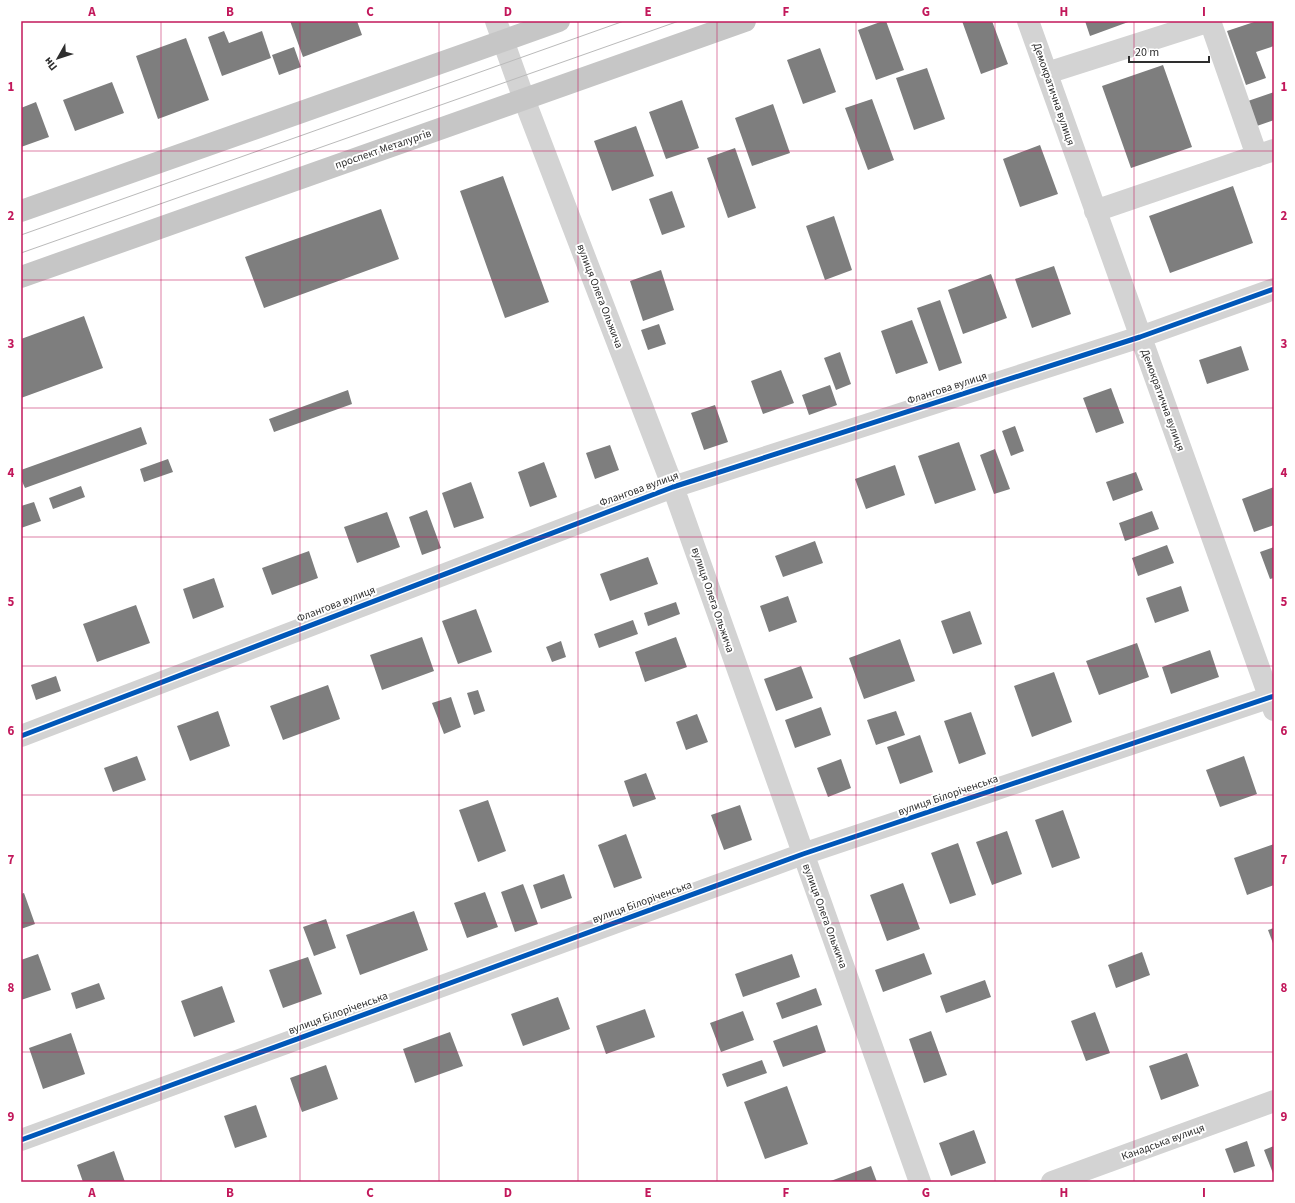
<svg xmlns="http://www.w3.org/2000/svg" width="1295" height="1203" font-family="'Source Sans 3',sans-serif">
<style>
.building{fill:#7e7e7e}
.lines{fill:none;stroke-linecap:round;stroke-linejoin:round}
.minor{stroke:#d3d3d3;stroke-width:22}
.major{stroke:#c6c6c6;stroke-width:22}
.tram{stroke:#bababa;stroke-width:1}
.cycleway-casing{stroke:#fff;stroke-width:8}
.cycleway{stroke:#0057b8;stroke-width:5}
.grid{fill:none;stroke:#c2185b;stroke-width:1;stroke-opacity:0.55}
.labels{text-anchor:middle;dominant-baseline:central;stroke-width:4;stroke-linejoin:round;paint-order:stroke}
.street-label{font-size:11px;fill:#2e2e2e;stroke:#fff}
.neatline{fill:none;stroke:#c2185b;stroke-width:1.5}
.grid-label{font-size:13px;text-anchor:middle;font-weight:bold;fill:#c2185b}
</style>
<rect width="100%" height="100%" fill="#fff"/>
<path class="building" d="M 290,21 L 357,21 L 362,35 L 303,57 Z
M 883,21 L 886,21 L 904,70 L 876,80 L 858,30 Z
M 962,21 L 992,21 L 1008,64 L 981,74 Z
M 1085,21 L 1131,21 L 1090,36 Z
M 1257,21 L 1274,21 L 1274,46 L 1256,52 L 1266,78 L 1246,85 L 1227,31 Z
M 224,31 L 229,43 L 262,31 L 271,58 L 222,76 L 208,37 Z
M 186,38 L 209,100 L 158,119 L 136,56 Z
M 294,47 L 301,67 L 279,75 L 272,55 Z
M 820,48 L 836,92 L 803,104 L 787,60 Z
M 1163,65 L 1192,147 L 1131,168 L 1102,86 Z
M 927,68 L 945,119 L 914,130 L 896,78 Z
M 112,82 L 124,113 L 75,131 L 63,100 Z
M 1274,92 L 1274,120 L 1254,127 L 1245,102 Z
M 872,99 L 894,160 L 868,170 L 845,108 Z
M 682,100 L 699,148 L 666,159 L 649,112 Z
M 36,102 L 49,137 L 21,147 L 21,108 Z
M 773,104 L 790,153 L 752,166 L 735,118 Z
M 636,126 L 654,176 L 612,191 L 594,141 Z
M 1040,145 L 1058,194 L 1020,207 L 1003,159 Z
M 735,148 L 756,208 L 728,218 L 707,158 Z
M 503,176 L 549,302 L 505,318 L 460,191 Z
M 1233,186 L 1253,243 L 1170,273 L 1149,216 Z
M 672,191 L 685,227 L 662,235 L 649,199 Z
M 381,209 L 399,259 L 264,308 L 245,257 Z
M 834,216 L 852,270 L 825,280 L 806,226 Z
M 1054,266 L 1071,314 L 1032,328 L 1015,279 Z
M 661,270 L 674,310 L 643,321 L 630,281 Z
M 991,274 L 1007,318 L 963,334 L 948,290 Z
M 940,300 L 962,363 L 939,371 L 917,308 Z
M 84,316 L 103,368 L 21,398 L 21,339 Z
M 912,320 L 928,363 L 896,374 L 881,331 Z
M 659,324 L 666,344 L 648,350 L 641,330 Z
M 1241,346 L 1249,370 L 1207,384 L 1199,360 Z
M 840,352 L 851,384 L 836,390 L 824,358 Z
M 781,370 L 794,403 L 763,414 L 751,381 Z
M 830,385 L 837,405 L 809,415 L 802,395 Z
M 1111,388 L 1124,423 L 1096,433 L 1083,398 Z
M 348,390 L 352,404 L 274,432 L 269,419 Z
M 715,405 L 728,442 L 704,450 L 691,413 Z
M 1015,426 L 1024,451 L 1011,456 L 1002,431 Z
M 141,427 L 147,444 L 25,488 L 21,479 L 21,470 Z
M 959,442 L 976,490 L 935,504 L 918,456 Z
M 610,445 L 619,470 L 595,479 L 586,453 Z
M 995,449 L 1010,489 L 994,494 L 980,455 Z
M 168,459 L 173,472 L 144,482 L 140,469 Z
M 544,462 L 557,497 L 530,507 L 518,472 Z
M 895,465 L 905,495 L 866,509 L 855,479 Z
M 1136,472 L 1143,490 L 1113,501 L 1106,482 Z
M 471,482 L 484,518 L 454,528 L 442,493 Z
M 81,486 L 85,497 L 53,509 L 49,498 Z
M 1274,487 L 1274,525 L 1254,532 L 1242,499 Z
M 34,502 L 41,521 L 21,528 L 21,506 Z
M 427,510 L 441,548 L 422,555 L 409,517 Z
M 1152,511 L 1159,529 L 1125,541 L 1119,523 Z
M 387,512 L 400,547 L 357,563 L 344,527 Z
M 815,541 L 823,563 L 783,577 L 775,556 Z
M 1167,545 L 1174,563 L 1138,576 L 1132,558 Z
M 1274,547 L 1274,578 L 1270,579 L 1260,552 Z
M 309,551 L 318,578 L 272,595 L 262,568 Z
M 648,557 L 658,584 L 610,601 L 600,574 Z
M 214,578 L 224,607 L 193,619 L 183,589 Z
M 1181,586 L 1189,611 L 1155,623 L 1146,598 Z
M 788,596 L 797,622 L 769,632 L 760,606 Z
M 676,602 L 680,614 L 648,626 L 644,613 Z
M 136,605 L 150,643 L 97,662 L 83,624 Z
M 476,609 L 492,652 L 458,664 L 442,621 Z
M 970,611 L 982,644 L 953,654 L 941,621 Z
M 633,620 L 638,634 L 599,648 L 594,634 Z
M 422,637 L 434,671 L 382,690 L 370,655 Z
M 676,637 L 687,667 L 645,682 L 635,652 Z
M 900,639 L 915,681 L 864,699 L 849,658 Z
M 561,641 L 566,657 L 552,662 L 546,647 Z
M 1137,643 L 1149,677 L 1099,695 L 1086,661 Z
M 1210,650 L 1219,677 L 1171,694 L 1162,667 Z
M 801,666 L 813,698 L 776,711 L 764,679 Z
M 1054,672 L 1072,722 L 1032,737 L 1014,686 Z
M 56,676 L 61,691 L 36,700 L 31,685 Z
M 328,685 L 340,719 L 283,740 L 270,706 Z
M 478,690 L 485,711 L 474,715 L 467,693 Z
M 451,697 L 461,727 L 444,734 L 432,703 Z
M 821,707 L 831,735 L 795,748 L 785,720 Z
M 218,711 L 230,746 L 190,761 L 177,726 Z
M 896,711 L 905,735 L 876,745 L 867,720 Z
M 971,712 L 986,754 L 959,764 L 944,721 Z
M 697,714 L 708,742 L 686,750 L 676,722 Z
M 920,735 L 933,772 L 900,784 L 887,747 Z
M 137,756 L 146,780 L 113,792 L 104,768 Z
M 1244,756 L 1257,794 L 1220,807 L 1206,770 Z
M 841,759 L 851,788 L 828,797 L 817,768 Z
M 646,773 L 656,799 L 633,807 L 624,781 Z
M 488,800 L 506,851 L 478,862 L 459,810 Z
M 740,805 L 752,840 L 724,850 L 711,815 Z
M 1063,810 L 1080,858 L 1052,868 L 1035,820 Z
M 1007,831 L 1022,874 L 992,885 L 976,842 Z
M 626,834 L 642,878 L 614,888 L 598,845 Z
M 958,843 L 976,895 L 950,904 L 931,853 Z
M 1274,844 L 1274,885 L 1247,895 L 1234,858 Z
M 564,874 L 572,898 L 541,909 L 533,885 Z
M 903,883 L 920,929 L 887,941 L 870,895 Z
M 523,884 L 538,924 L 515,932 L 501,892 Z
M 485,892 L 498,927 L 467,938 L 454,903 Z
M 24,893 L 35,924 L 21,929 L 21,894 Z
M 414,911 L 428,950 L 360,975 L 346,935 Z
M 326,919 L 336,948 L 314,956 L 303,927 Z
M 1274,928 L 1274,946 L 1268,930 Z
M 1142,952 L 1150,975 L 1116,988 L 1108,965 Z
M 924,953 L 932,974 L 883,992 L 875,970 Z
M 38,954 L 51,990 L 21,1000 L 21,960 Z
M 792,954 L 800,977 L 743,997 L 735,974 Z
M 308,957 L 322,994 L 283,1008 L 269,970 Z
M 985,980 L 991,997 L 946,1013 L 940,996 Z
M 99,983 L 105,999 L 76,1009 L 71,993 Z
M 222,986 L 235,1022 L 194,1037 L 181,1001 Z
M 816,988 L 822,1005 L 782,1019 L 776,1003 Z
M 558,997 L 570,1029 L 523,1046 L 511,1014 Z
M 645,1009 L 655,1037 L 606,1054 L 596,1026 Z
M 743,1011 L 754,1040 L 721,1052 L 710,1023 Z
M 1095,1012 L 1110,1053 L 1086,1061 L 1071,1021 Z
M 817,1025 L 826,1052 L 783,1067 L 773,1041 Z
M 931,1031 L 947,1075 L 924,1083 L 909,1039 Z
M 450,1032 L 463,1066 L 415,1083 L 403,1049 Z
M 71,1033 L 85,1074 L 43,1089 L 29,1048 Z
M 1187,1053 L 1199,1086 L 1161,1100 L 1149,1066 Z
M 762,1060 L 767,1073 L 727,1087 L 722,1074 Z
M 326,1065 L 338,1099 L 302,1112 L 290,1078 Z
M 787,1086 L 808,1144 L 765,1159 L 744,1102 Z
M 256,1105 L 267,1137 L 235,1148 L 224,1116 Z
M 974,1130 L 986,1163 L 951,1176 L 939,1143 Z
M 1247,1141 L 1255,1166 L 1234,1173 L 1225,1149 Z
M 1274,1146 L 1274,1176 L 1264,1150 Z
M 114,1151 L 125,1182 L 83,1182 L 77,1165 Z
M 871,1166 L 877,1182 L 828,1182 Z"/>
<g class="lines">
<path class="minor" d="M 496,21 L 524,99 L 673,487 L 920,1182
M 1028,21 L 1274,710
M 1210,21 L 1257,156
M 1047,73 L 1210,21
M 1095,211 L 1274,150
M 21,736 L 673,487 L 1140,337 L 1274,289
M 21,1140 L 803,854 L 1274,696
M 1052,1182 L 1274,1101"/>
<path class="major" d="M 21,211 L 559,21
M 21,277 L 745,21"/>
<path class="tram" d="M 21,235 L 624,21
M 21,253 L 679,21"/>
<g class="cycleway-casing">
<path id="cycleway" d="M 21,736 L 673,487 L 1140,337 L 1274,289
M 21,1140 L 803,854 L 1274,696"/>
</g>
<use href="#cycleway" class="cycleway"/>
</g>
<path class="grid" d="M 161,21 L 161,1182M 300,21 L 300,1182M 439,21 L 439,1182M 578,21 L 578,1182M 717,21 L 717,1182M 856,21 L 856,1182M 995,21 L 995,1182M 1134,21 L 1134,1182M 21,151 L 1274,151M 21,280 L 1274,280M 21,408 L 1274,408M 21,537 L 1274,537M 21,666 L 1274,666M 21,795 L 1274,795M 21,923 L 1274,923M 21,1052 L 1274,1052"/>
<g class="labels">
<g class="street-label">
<text transform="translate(1054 94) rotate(71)">Демократична вулиця</text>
<text transform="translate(383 149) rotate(-19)">проспект Металургів</text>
<text transform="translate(600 296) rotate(69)">вулиця Олега Ольжича</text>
<text transform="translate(947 388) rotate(-18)">Флангова вулиця</text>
<text transform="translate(1163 400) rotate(70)">Демократична вулиця</text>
<text transform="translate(639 489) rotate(-20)">Флангова вулиця</text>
<text transform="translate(713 600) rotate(71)">вулиця Олега Ольжича</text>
<text transform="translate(336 604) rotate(-21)">Флангова вулиця</text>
<text transform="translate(948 795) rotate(-19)">вулиця Білоріченська</text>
<text transform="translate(642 902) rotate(-20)">вулиця Білоріченська</text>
<text transform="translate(825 916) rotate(70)">вулиця Олега Ольжича</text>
<text transform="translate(338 1013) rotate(-20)">вулиця Білоріченська</text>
<text transform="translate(1163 1142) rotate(-20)">Канадська вулиця</text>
</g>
</g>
<rect width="1295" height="1203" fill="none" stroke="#ffffff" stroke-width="44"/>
<g transform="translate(58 58) rotate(231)" stroke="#ffffff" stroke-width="3" paint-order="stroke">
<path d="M0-3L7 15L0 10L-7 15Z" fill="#2e2e2e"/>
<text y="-6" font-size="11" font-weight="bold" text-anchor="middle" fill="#2e2e2e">Пн</text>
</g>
<path d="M1129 56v6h80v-6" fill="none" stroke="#2e2e2e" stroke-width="2"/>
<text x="1135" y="56" font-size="12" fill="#2e2e2e" stroke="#ffffff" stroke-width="3" paint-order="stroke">20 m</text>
<rect x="22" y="22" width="1251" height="1159" class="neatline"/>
<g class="grid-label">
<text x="92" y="16">A</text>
<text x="230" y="16">B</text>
<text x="370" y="16">C</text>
<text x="508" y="16">D</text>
<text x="648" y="16">E</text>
<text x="786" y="16">F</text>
<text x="926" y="16">G</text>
<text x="1064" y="16">H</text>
<text x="1204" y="16">I</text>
<text x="11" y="91">1</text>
<text x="1284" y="91">1</text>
<text x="11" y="220">2</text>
<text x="1284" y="220">2</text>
<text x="11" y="348">3</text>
<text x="1284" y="348">3</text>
<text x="11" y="477">4</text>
<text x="1284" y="477">4</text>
<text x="11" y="606">5</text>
<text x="1284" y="606">5</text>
<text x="11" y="735">6</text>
<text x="1284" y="735">6</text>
<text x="11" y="864">7</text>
<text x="1284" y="864">7</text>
<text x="11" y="992">8</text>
<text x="1284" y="992">8</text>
<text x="11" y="1121">9</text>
<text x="1284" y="1121">9</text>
<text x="92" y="1197">A</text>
<text x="230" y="1197">B</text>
<text x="370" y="1197">C</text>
<text x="508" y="1197">D</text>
<text x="648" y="1197">E</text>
<text x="786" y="1197">F</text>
<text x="926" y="1197">G</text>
<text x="1064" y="1197">H</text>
<text x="1204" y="1197">I</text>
</g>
</svg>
